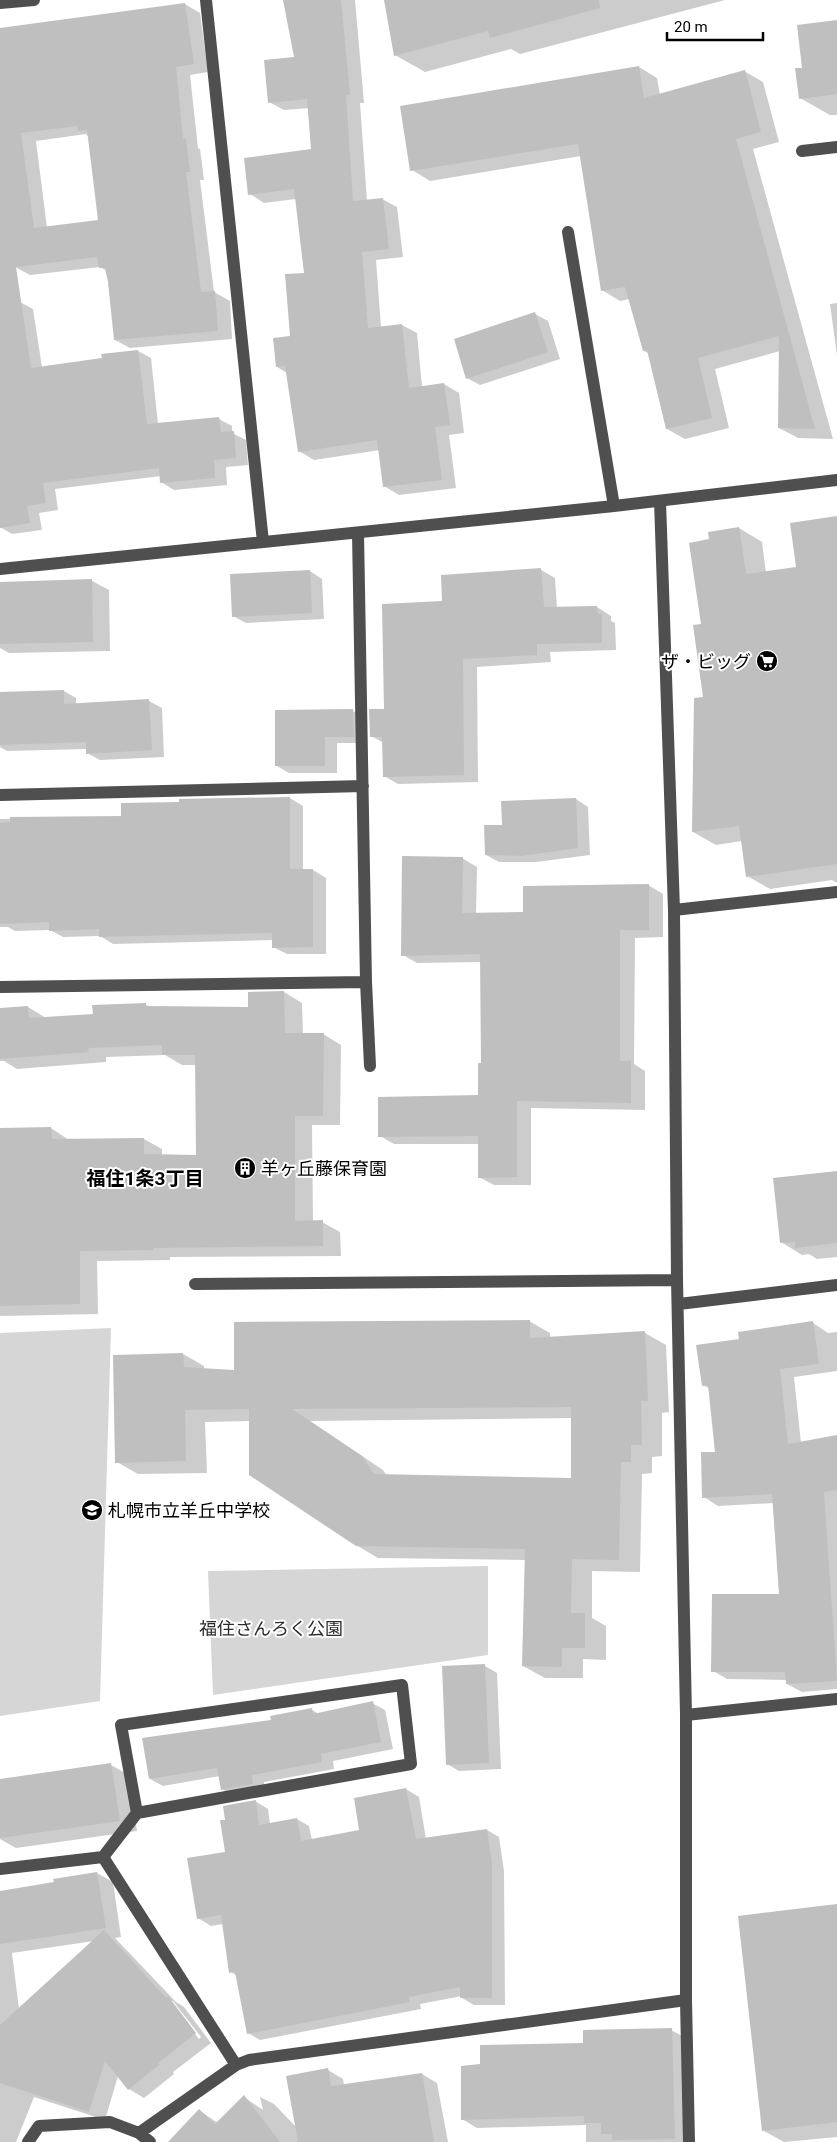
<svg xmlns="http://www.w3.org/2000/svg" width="837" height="2142" font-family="Roboto,'Noto Sans JP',sans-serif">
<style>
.green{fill:#d6d6d6}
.shadow{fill:#0003;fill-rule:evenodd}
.building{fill:#bfbfbf;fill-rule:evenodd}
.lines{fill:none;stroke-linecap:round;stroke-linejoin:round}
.minor{stroke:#4f4f4f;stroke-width:12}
.labels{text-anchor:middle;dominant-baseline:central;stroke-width:4;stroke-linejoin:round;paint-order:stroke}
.poi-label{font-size:18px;fill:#000;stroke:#fff;text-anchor:start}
.park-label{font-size:18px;fill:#2d2d2d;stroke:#fff}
.neighbourhood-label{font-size:19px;font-weight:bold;fill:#000;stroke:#fff}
</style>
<rect width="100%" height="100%" fill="#fff"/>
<path class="green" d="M 111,1328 L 100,1701 L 0,1716 L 0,1333 Z
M 488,1566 L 488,1655 L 213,1695 L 208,1571 Z"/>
<path class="shadow" d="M 285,0 L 355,0 L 364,103 L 360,103 L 367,201 L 382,199 L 397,207 L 403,257 L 376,260 L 381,327 L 402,325 L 417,333 L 422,387 L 444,384 L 459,393 L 464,433 L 449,435 L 456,488 L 399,495 L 384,486 L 380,450 L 314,460 L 299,451 L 287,373 L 277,367 L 292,338 L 305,274 L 296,199 L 264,203 L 250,194 L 312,150 L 309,108 L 284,110 L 269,102 L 295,58 Z
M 391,0 L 725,0 L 520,54 L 511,49 L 425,72 L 395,55 Z
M 185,4 L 200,13 L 208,72 L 190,75 L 198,148 L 200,149 L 204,180 L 200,180 L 214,292 L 230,301 L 232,339 L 130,348 L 115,340 L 107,271 L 100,267 L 30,275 L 15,267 L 0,266 L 0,30 ZM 86,134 L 89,137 L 99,221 L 47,228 L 36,141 Z
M 837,21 L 837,115 L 830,115 L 800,98 L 803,69 Z
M 639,67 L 657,78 L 660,95 L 744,71 L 763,82 L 779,142 L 753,149 L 833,439 L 798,438 L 779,428 L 780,351 L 715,369 L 729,428 L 685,439 L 667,429 L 650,354 L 644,351 L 629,299 L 620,301 L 602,290 L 581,156 L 430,181 L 412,170 Z
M 0,302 L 20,302 L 33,309 L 42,367 L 103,359 L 138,351 L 151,358 L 158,424 L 219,419 L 232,426 L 232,433 L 246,440 L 248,465 L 226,467 L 227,485 L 174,490 L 161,482 L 161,476 L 55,489 L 58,510 L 39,513 L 42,530 L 12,534 L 0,527 Z
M 837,303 L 837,355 L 830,304 Z
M 535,314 L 548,321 L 560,359 L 480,385 L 467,378 Z
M 837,517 L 837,883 L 832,880 L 770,889 L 747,876 L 742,841 L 716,845 L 693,832 L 704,698 L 702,625 L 711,540 L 739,528 L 762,542 L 766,573 L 798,568 Z
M 541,570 L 555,578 L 557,608 L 597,607 L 611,616 L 611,621 L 615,623 L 616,650 L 550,652 L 551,662 L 477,667 L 478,782 L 398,784 L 384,776 L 384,743 L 371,736 L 444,603 L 442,576 Z
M 310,571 L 322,579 L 324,619 L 246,623 L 233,616 Z
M 92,581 L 109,590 L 110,651 L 9,653 L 0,648 L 0,583 Z
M 64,691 L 76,698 L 76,705 L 149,701 L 162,708 L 164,757 L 100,760 L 87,753 L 87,749 L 7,751 L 0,747 L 0,693 Z
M 353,711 L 365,718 L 366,743 L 337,743 L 337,773 L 289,773 L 277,766 Z
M 290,798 L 303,806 L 303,870 L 313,870 L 326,878 L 326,954 L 287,954 L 273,947 L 273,940 L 113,944 L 100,936 L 63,937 L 50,930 L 15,931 L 8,927 L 0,927 L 0,819 L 122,817 Z
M 576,799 L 588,807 L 590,855 L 536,862 L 499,862 L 486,855 L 503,826 Z
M 462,858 L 477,867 L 476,914 L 524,913 L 648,885 L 663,894 L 663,937 L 635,938 L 634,1064 L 645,1071 L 645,1110 L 531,1108 L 531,1185 L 494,1185 L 479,1177 L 479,1144 L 394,1144 L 380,1136 L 479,1097 L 482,1064 L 481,962 L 417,963 L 403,955 Z
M 284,992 L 302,1003 L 303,1034 L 323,1034 L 341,1045 L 340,1125 L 312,1125 L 313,1222 L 322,1222 L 340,1232 L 341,1256 L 170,1257 L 170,1260 L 97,1261 L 98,1314 L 0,1316 L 0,1129 L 51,1128 L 69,1140 L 144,1139 L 162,1149 L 162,1156 L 197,1157 L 197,1065 L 182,1065 L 165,1055 L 106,1057 L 106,1062 L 17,1069 L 4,1061 L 0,1061 L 0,1009 L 28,1007 L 46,1018 L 94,1015 L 146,1005 L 151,1008 L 250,1008 Z
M 837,1172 L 837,1257 L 817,1259 L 809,1254 L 802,1255 L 781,1242 Z
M 529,1321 L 550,1333 L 550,1338 L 645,1333 L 666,1345 L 669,1412 L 662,1413 L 662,1456 L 652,1457 L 652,1473 L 642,1474 L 640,1572 L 592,1571 L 592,1618 L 606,1626 L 606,1660 L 583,1659 L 583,1678 L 545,1678 L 523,1666 L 526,1560 L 378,1558 L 356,1545 L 250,1421 L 205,1422 L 207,1473 L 138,1474 L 117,1462 L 183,1354 L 204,1366 L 204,1370 L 236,1371 ZM 572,1418 L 572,1479 L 387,1476 L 383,1470 L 310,1421 Z
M 813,1323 L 828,1333 L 837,1332 L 837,1371 L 794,1377 L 801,1443 L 837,1436 L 837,1689 L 802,1692 L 787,1684 L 787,1680 L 727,1679 L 713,1671 L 781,1596 L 774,1503 L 718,1506 L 704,1497 L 716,1453 L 710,1389 L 703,1385 L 740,1340 Z
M 485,1666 L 497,1673 L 501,1769 L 459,1771 L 447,1764 Z
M 372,1703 L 385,1710 L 393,1749 L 333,1761 L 334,1769 L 264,1782 L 265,1791 L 235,1796 L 222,1789 L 220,1776 L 163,1786 L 150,1779 L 272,1721 L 312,1710 L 319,1714 Z
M 111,1765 L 129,1775 L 137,1831 L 16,1848 L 0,1839 L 0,1781 Z
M 406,1789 L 419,1797 L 426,1839 L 487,1830 L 499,1837 L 504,1871 L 505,2005 L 474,2005 L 462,1998 L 462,1996 L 420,2004 L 421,2009 L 260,2040 L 248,2033 L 237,1976 L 231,1972 L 223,1924 L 211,1926 L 198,1918 L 226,1853 L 227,1821 L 255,1801 L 268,1809 L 270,1824 L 297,1819 L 309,1826 L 312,1840 L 361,1831 Z
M 97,1873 L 113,1882 L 121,1937 L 115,1938 L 176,2002 L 184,2007 L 211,2043 L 173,2072 L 174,2074 L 144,2098 L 129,2089 L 118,2076 L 105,2120 L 34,2097 L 16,2142 L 0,2142 L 0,1910 L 55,1883 ZM 94,1941 L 19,2009 L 12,1953 ZM 170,2001 L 173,2001 L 201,2037 L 199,2039 Z
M 837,1905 L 837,2137 L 784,2142 L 764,2131 Z
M 671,2030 L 686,2038 L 686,2142 L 586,2142 L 586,2125 L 477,2128 L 462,2119 L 481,2065 Z
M 328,2070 L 343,2079 L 344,2085 L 422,2074 L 437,2083 L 448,2142 L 190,2142 L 200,2111 L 218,2123 L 244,2097 L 263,2110 L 260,2097 L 274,2104 L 297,2128 Z"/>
<path class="building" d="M 283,0 L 341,0 L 350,95 L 346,95 L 353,201 L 383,198 L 389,249 L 362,252 L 368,328 L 402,324 L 409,388 L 444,383 L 450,425 L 435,427 L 442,480 L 383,487 L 377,440 L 298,452 L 285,366 L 276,367 L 273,338 L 290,336 L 285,274 L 304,273 L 294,189 L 248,195 L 244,158 L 311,149 L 307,99 L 268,103 L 264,60 L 294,57 Z
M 384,0 L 599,0 L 600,8 L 490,38 L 488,31 L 394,56 Z
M 185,3 L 194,64 L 176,67 L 183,139 L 186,139 L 190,172 L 186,172 L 201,292 L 215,291 L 218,331 L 114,340 L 108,282 L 105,268 L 99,268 L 97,257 L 16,267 L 31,368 L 102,358 L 101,354 L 138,350 L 147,424 L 219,417 L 221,432 L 234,431 L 236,458 L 214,460 L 215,478 L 160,483 L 159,468 L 43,483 L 46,503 L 27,506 L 30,523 L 0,528 L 0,28 ZM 77,126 L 78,131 L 87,130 L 98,220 L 34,228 L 21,133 Z
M 837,20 L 837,94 L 799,99 L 795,68 L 802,68 L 797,25 Z
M 639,66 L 644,98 L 745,70 L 761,132 L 736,139 L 815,429 L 778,428 L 779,336 L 698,358 L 712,418 L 666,429 L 647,350 L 643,351 L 625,287 L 601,291 L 578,144 L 410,171 L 400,106 Z
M 535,312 L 548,352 L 466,379 L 454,339 Z
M 837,516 L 837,864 L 746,877 L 739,826 L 692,832 L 694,698 L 703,697 L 693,625 L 701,624 L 689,543 L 709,539 L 708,532 L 739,527 L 746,574 L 796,567 L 790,523 Z
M 541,568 L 544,607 L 597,606 L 598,614 L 602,614 L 602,643 L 537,644 L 537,655 L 463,659 L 464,775 L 383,777 L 382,737 L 370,737 L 369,709 L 384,709 L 382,604 L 442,601 L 441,575 Z
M 310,570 L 312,613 L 232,617 L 230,574 Z
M 92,579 L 93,642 L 0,644 L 0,582 Z
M 64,690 L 64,704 L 149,699 L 152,750 L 86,754 L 86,742 L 0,745 L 0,692 Z
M 353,709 L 354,737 L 325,737 L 325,766 L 275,766 L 275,710 Z
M 290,797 L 290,869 L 313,869 L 313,947 L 272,948 L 272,933 L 99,937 L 99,929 L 49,931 L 49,922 L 0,924 L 0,823 L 10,822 L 10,817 L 121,816 L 121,803 L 179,802 L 179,799 Z
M 576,798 L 578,848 L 522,856 L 485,855 L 484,825 L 502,825 L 501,801 Z
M 402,856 L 463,857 L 462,913 L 523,912 L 523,886 L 649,884 L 649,930 L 620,930 L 620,1061 L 631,1061 L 631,1103 L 517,1101 L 517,1177 L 478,1178 L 478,1136 L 378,1137 L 378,1097 L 478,1095 L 478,1063 L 481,1063 L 480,954 L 401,956 Z
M 284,991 L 285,1033 L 324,1033 L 323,1116 L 295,1116 L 295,1221 L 323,1220 L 323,1246 L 153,1248 L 153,1250 L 80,1251 L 80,1304 L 0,1306 L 0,1128 L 51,1127 L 52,1139 L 144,1138 L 144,1154 L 196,1155 L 195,1055 L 162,1055 L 162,1045 L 88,1048 L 89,1052 L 0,1059 L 0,1008 L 28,1006 L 29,1018 L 93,1014 L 92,1005 L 146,1003 L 146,1006 L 248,1007 L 248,992 Z
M 837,1171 L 837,1243 L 795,1248 L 795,1242 L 780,1243 L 773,1178 Z
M 530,1320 L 530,1338 L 645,1331 L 648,1401 L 641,1401 L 642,1445 L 631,1445 L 631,1462 L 621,1462 L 619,1560 L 572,1559 L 571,1613 L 585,1613 L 585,1648 L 562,1648 L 562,1667 L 522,1666 L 525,1549 L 356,1546 L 249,1475 L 249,1409 L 185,1410 L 186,1461 L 115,1463 L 113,1355 L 183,1353 L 184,1367 L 234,1370 L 234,1322 ZM 571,1407 L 571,1478 L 374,1474 L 362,1456 L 292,1409 Z
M 813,1321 L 819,1364 L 780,1369 L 788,1444 L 837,1435 L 837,1490 L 824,1492 L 837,1681 L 786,1684 L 785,1672 L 711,1672 L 712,1594 L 779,1594 L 772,1494 L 702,1498 L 701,1452 L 715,1452 L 708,1385 L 702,1386 L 696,1345 L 739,1339 L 738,1332 Z
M 485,1664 L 489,1763 L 446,1765 L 442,1666 Z
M 373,1701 L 381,1742 L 321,1754 L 322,1762 L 252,1775 L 253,1784 L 221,1790 L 217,1768 L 149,1779 L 142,1738 L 271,1720 L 270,1716 L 312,1708 L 313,1714 Z
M 111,1763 L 120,1821 L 0,1838 L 0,1779 Z
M 406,1788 L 416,1839 L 487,1829 L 492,1863 L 492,1998 L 460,1998 L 460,1987 L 409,1997 L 410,2002 L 247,2034 L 235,1972 L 229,1973 L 221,1915 L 197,1919 L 187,1858 L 225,1852 L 220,1820 L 225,1820 L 223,1806 L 256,1800 L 259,1825 L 297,1818 L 301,1841 L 359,1830 L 354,1798 Z
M 97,1872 L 106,1928 L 0,1944 L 0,1891 L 54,1882 L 53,1879 Z
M 837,1904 L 837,2122 L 762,2131 L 738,1916 Z
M 104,1930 L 166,1998 L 168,1996 L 196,2033 L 158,2063 L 160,2064 L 128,2090 L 105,2061 L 89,2112 L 0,2083 L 0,2025 Z
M 672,2028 L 675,2139 L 612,2140 L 612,2134 L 601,2134 L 601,2123 L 584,2123 L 584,2116 L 461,2120 L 461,2066 L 480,2064 L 480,2045 L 583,2043 L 583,2030 Z
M 328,2068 L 331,2086 L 422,2073 L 434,2142 L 298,2142 L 286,2076 Z
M 244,2095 L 280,2142 L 168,2142 L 199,2109 L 215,2124 Z"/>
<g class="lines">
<path class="minor" d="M 206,0 L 263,542
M 0,3 L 34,0
M 802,151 L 837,147
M 568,232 L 614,506
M 660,501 L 674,910 L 677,1280 L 686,1715 L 686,2000 L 689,2142
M 358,533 L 366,982 L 370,1066
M 0,569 L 614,506 L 837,480
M 0,795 L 363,786
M 674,910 L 837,892
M 0,987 L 366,982
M 195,1284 L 677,1280
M 679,1304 L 837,1285
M 686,1715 L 837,1699
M 103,1857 L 137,1813 L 121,1725 L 402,1685 L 411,1764 L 137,1813
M 0,1869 L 103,1857 L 236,2065 L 139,2133 L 150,2142
M 236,2065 L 249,2060 L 686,2000
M 28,2142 L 39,2126 L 110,2122 L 139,2133"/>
</g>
<defs>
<g id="supermarket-disc" transform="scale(1.125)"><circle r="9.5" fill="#000" stroke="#fff"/><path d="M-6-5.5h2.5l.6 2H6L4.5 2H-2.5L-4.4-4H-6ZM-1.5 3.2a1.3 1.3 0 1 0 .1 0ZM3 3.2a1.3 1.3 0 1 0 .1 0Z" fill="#fff"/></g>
<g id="building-disc" transform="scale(1.125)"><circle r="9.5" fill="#000" stroke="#fff"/><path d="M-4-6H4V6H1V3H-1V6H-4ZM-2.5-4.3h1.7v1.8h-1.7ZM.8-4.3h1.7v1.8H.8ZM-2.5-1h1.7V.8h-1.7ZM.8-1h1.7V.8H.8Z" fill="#fff"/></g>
<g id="school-disc" transform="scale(1.125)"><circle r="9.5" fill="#000" stroke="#fff"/><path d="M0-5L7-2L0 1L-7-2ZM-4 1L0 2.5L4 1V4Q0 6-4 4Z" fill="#fff"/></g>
</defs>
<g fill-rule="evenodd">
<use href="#supermarket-disc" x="767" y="661"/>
<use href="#building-disc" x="245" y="1168"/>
<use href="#school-disc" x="92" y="1510"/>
</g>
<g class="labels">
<g class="poi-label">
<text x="751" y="661" text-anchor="end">ザ・ビッグ</text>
<text x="261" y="1168">羊ヶ丘藤保育園</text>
<text x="108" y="1510">札幌市立羊丘中学校</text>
</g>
<g class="park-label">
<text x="271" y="1628">福住さんろく公園</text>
</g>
<g class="neighbourhood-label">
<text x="145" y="1178">福住1条3丁目</text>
</g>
</g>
<path d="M667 32v8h96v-8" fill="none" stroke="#000000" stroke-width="2.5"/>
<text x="674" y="32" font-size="15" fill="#000000" stroke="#ffffff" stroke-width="4" paint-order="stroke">20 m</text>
</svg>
